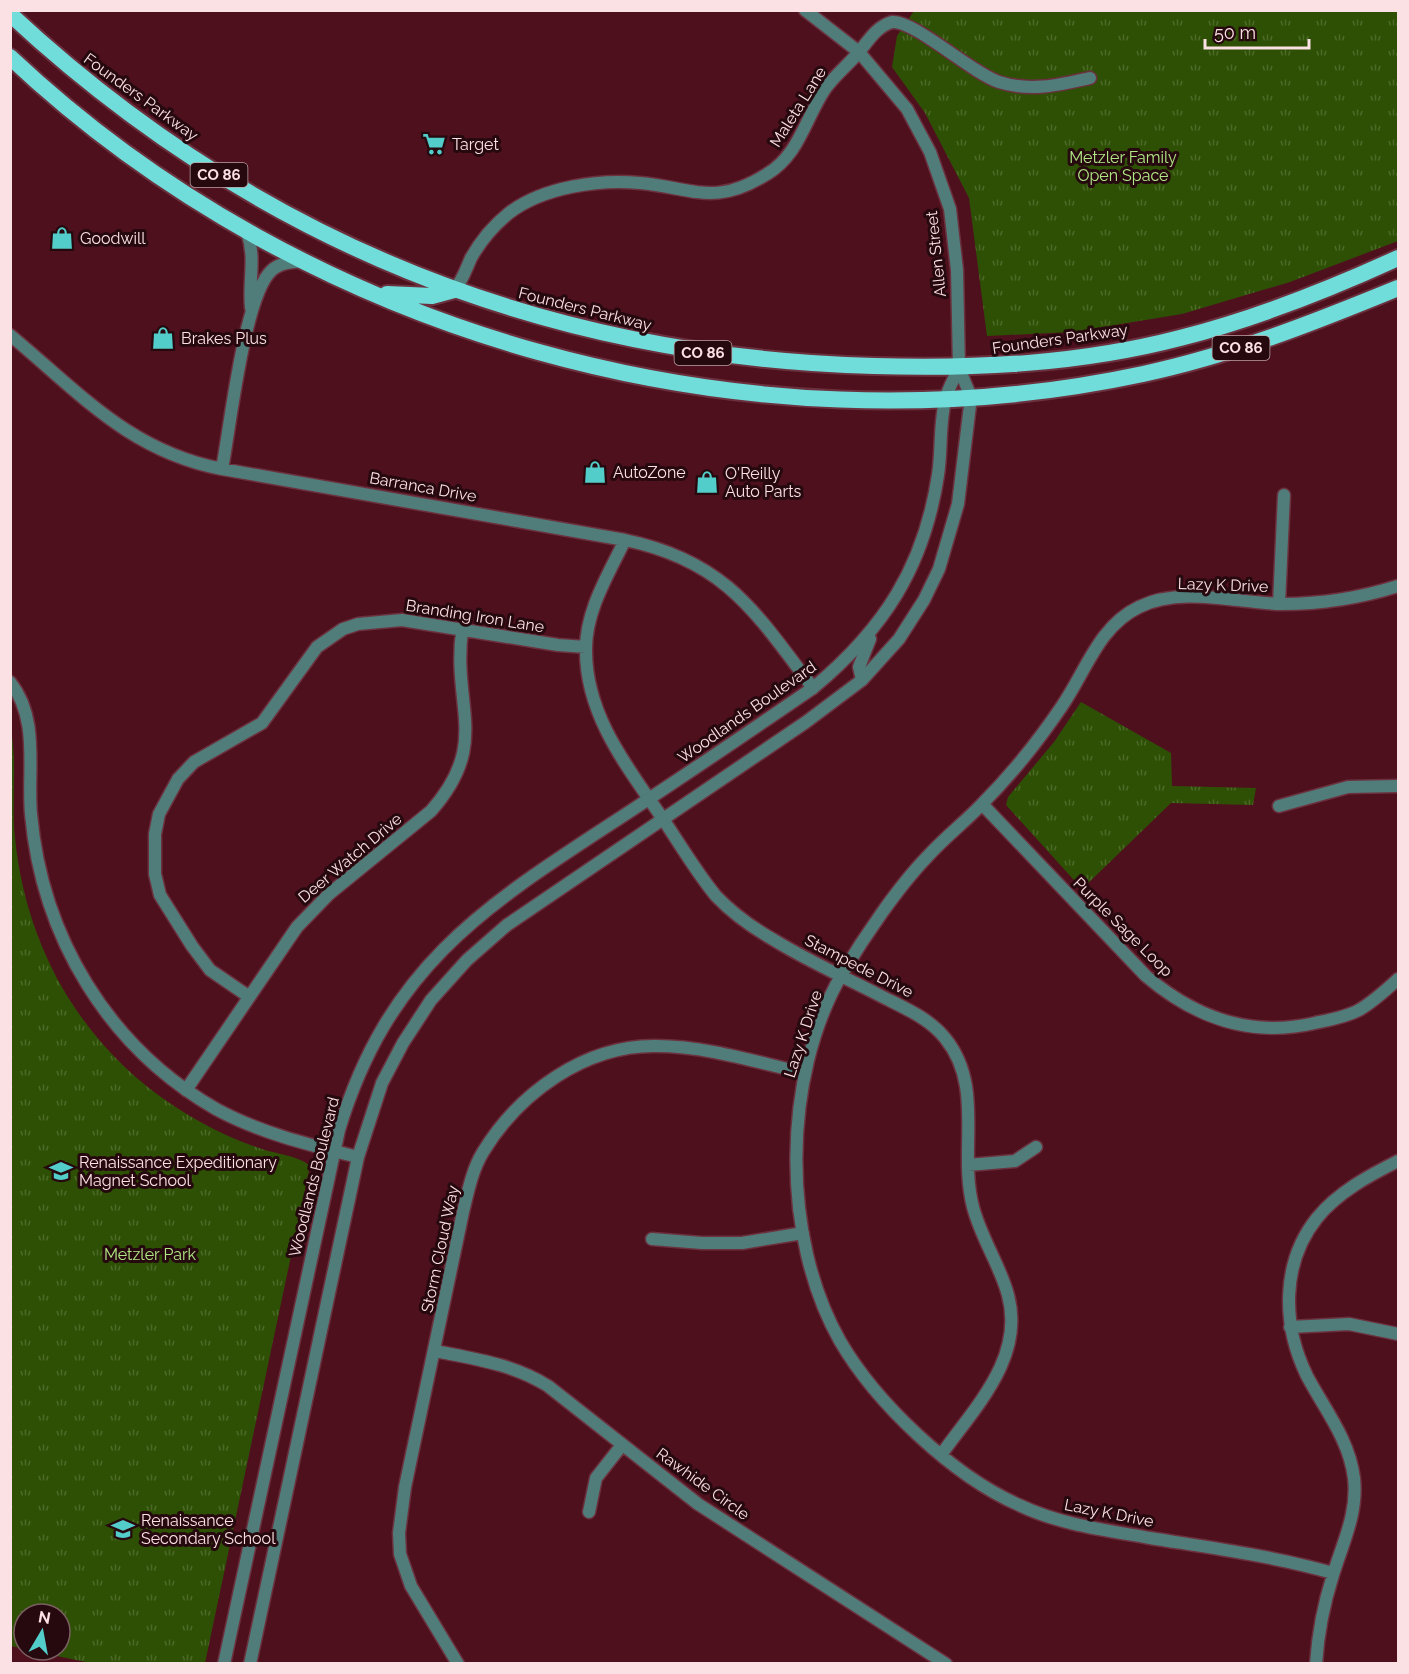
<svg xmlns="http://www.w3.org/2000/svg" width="1409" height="1674" font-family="Raleway,sans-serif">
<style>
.park{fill:url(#park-tufts)}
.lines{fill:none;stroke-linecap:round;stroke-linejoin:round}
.minor-casing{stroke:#6b313e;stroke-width:15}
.tertiary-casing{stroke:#6b313e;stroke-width:15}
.trunk-casing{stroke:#6b313e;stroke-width:20}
.minor{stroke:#507c7a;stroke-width:12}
.tertiary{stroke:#507c7a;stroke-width:12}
.trunk{stroke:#70ddda;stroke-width:16}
.labels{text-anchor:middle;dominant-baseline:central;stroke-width:6;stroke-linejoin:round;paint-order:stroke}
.shield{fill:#25090e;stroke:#bba0a3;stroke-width:1.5}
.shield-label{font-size:15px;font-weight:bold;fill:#fbe1e3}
.street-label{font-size:16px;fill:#fbe1e3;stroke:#25090e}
.poi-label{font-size:16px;fill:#fbe1e3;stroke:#25090e;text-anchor:start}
.park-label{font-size:16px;fill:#b1e886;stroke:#25090e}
</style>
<defs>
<pattern id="park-tufts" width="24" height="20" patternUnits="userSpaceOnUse" patternTransform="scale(1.5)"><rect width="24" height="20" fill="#2d5004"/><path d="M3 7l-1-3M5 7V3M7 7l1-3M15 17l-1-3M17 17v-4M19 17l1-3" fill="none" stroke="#4c6928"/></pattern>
</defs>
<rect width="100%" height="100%" fill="#4f101e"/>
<path class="park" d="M 914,11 L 1398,11 L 1398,241 L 1290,282 L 1182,314 L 1072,332 L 987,336 L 969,198 L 925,113 L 892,67 L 897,36 Z
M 1081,702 L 1171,753 L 1172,786 L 1256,788 L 1253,805 L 1171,803 L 1082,889 L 1006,805 L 1008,797 L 1054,742 Z
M 10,725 C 18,761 11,801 15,838 C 26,947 81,1045 174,1106 C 200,1123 229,1138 259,1148 C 274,1154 298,1155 310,1166 L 205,1663 L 91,1663 L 27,1650 L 60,1650 L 60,1614 L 24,1614 L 24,1649 L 11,1646 Z"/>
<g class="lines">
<g class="minor-casing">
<path id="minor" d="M 246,229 C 257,259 248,278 251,308
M 454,290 C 462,282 466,269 471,258 C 480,242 494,225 509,213 C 543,187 599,179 640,183 C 693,188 715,207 767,174 C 799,155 805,119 825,89 C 835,75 848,65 859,52 C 869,40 876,27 892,22 C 914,20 970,72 999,82 C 1030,92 1059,85 1090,78
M 10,335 C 80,393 129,451 222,469 L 625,540 C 726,561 756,613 813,688
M 222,469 C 230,428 244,297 271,271 C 280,262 293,262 306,261
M 625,540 C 608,575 585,612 586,651 C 586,717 629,769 665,822 C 681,846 697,873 716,896 C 733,914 753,928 774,940 C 808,961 844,977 879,995 C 902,1007 928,1017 945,1038 C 985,1087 958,1150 973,1207 C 981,1238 1000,1265 1008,1295 C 1025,1358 975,1407 941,1455
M 1279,604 L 1284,495
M 982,804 L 1146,976 C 1194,1017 1251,1038 1315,1023 C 1329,1020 1346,1017 1359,1010 C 1373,1002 1386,990 1398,979
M 1279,806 L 1348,787 L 1398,786
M 248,996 L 210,970 L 192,946 L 160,895 L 155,874 L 155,834 L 159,814 L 178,779 L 194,762 L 262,723 L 317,647 L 343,629 L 358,624 L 402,620 L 558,645 L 586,647
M 186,1090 L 297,927 L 329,894 L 431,811 C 491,743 452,707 462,631
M 968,1165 L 1015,1161 L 1036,1147
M 652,1239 L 702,1243 L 742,1243 L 803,1233
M 1290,1327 L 1349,1324 L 1398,1334
M 435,1351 C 475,1359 513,1364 548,1386 L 698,1504 L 946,1664
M 589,1512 L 596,1478 L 622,1445
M 1333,1573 C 1273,1556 1212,1548 1150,1538 C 1105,1530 1061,1525 1019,1505 C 953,1476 876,1403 840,1341 C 781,1237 782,1077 842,974 C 864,937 898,887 927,857 C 944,838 965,822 982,804 C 1012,774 1039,740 1062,706 C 1086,671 1099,626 1139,607 C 1182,586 1236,603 1282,604 C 1323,604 1360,598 1398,586
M 458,1664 L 411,1586 L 400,1554 L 399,1533 L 405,1487 L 463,1212 C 468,1192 472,1170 483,1152 C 519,1093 585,1045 656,1046 C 706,1046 756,1062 804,1073
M 1316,1664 C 1318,1633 1324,1603 1333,1575 C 1343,1542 1358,1513 1354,1478 C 1349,1439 1325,1410 1307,1376 C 1282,1325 1281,1263 1317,1218 C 1338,1192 1370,1175 1398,1161"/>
</g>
<g class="tertiary-casing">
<path id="tertiary" d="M 862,680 L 859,667 L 870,639
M 10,682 C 40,719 27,771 31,814 C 42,937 108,1047 216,1109 C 260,1133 310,1145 358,1157
M 224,1664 L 339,1130 C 391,959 492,902 632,810 C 693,770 753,729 813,688 C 884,629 924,567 938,475 C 942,450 939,422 946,397 C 949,387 955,377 959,368
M 250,1664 L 358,1157 L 382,1083 L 403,1043 L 431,1000 L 467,960 L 507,925 L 806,722 L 862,680 L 899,639 L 924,600 L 939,569 L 958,504 L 971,397 L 959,368 L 957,270 L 950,209 L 930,152 L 907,109 L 859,52 L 805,10"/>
</g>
<g class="trunk-casing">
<path id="trunk" d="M 10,14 C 253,240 543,357 874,366 C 977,369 1080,364 1180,338 C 1255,319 1328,290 1398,258
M 10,57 C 306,336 746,459 1143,374 C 1232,355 1315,322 1398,288
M 387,294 L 432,296 L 454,290"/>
</g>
<use href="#minor" class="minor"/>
<use href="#tertiary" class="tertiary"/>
<use href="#trunk" class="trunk"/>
</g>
<defs>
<g id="supermarket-bare" transform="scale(1.8)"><path d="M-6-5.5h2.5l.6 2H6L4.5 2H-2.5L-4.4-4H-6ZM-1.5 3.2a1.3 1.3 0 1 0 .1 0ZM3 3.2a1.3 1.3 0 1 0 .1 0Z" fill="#53cdca" stroke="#25090e" stroke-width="2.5" paint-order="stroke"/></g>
<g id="shop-bare" transform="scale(1.8)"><path d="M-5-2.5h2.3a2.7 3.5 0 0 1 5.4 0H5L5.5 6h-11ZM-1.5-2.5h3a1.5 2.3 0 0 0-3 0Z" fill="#53cdca" stroke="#25090e" stroke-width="2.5" paint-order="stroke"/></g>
<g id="school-bare" transform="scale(1.8)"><path d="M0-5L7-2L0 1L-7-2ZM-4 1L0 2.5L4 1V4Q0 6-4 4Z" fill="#53cdca" stroke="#25090e" stroke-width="2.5" paint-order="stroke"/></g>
</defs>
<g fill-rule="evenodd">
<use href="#supermarket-bare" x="434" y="144"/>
<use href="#shop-bare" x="62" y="238"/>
<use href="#shop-bare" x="163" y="338"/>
<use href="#shop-bare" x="595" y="472"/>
<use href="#shop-bare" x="707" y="482"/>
<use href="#school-bare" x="61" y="1171"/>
<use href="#school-bare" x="123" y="1529"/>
</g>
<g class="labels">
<g class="shield">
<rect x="190.5" y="163" width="57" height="24" rx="4.5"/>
<rect x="1212.5" y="336" width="57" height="24" rx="4.5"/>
<rect x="674.5" y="341" width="57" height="24" rx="4.5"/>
</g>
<g class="shield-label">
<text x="219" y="175">CO 86</text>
<text x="1241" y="348">CO 86</text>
<text x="703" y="353">CO 86</text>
</g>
<g class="street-label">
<text transform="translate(141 97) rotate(36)">Founders Parkway</text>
<text transform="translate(798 107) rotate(-58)">Maleta Lane</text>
<text transform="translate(936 254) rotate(-96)">Allen Street</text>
<text transform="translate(585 309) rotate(14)">Founders Parkway</text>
<text transform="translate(1060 339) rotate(-8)">Founders Parkway</text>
<text transform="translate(423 487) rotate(10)">Barranca Drive</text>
<text transform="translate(1223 585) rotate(2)">Lazy K Drive</text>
<text transform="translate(475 616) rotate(9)">Branding Iron Lane</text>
<text transform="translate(747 712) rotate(-35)">Woodlands Boulevard</text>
<text transform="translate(350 858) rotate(-40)">Deer Watch Drive</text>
<text transform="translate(1123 927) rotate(45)">Purple Sage Loop</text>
<text transform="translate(859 966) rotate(27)">Stampede Drive</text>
<text transform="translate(803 1034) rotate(-72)">Lazy K Drive</text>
<text transform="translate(314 1177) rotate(-76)">Woodlands Boulevard</text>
<text transform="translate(440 1249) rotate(-78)">Storm Cloud Way</text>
<text transform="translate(703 1484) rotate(36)">Rawhide Circle</text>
<text transform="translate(1109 1513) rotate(11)">Lazy K Drive</text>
</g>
<g class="poi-label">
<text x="452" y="144">Target</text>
<text x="80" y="238">Goodwill</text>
<text x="181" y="338">Brakes Plus</text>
<text x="613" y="472">AutoZone</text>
<text x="725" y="473">O'Reilly<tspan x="725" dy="18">Auto Parts</tspan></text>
<text x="79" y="1162">Renaissance Expeditionary<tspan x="79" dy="18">Magnet School</tspan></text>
<text x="141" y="1520">Renaissance<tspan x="141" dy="18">Secondary School</tspan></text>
</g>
<g class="park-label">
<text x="1123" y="157">Metzler Family<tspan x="1123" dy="18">Open Space</tspan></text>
<text x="150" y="1254">Metzler Park</text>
</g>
</g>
<rect width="1409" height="1674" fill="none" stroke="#fbe1e3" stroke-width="24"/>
<g transform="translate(42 1632) rotate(10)"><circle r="28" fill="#25090e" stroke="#7b5f63" stroke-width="1.5"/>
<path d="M0-4.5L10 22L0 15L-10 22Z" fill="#53cdca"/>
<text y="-9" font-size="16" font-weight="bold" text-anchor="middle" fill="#fbe1e3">N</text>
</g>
<path d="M1205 39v9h104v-9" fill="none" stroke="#fbe1e3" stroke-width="3"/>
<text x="1214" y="39" font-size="18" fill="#fbe1e3" stroke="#25090e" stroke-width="4.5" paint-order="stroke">50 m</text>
</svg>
